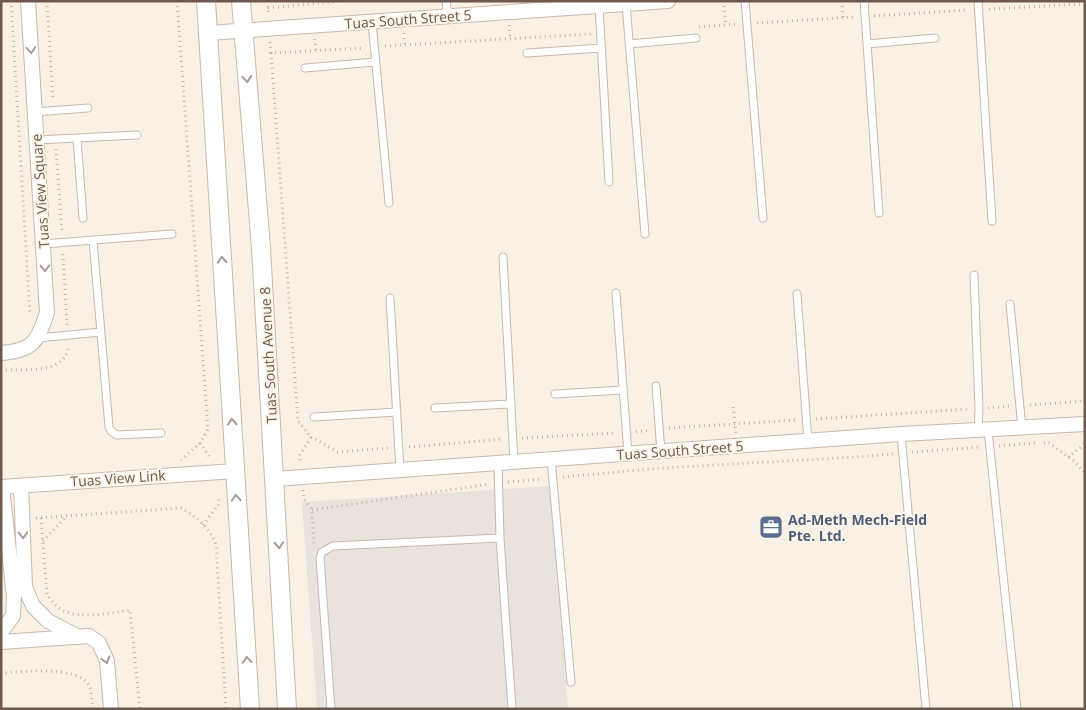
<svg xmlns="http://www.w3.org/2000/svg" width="1086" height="710" font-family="'Open Sans',sans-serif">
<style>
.industrial{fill:#e9e3de}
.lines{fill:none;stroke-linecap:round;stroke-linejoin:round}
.service-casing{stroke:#c9b8ac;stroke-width:9}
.minor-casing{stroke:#c9b8ac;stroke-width:16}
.tertiary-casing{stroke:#c9b8ac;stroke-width:20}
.path{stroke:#d0b3a3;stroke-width:3;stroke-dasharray:1 4;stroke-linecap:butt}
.service{stroke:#fff;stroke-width:7}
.minor{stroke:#fff;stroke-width:14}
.tertiary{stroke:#fff;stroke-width:18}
.oneway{stroke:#a99b94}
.labels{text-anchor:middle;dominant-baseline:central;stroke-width:4;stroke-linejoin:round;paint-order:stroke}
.street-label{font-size:14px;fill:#6f584d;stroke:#fcf5ea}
.service-label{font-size:14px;font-weight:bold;fill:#4e5e75;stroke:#fcf5ea;text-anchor:start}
</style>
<rect width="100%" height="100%" fill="#f9f1e5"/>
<path class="industrial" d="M 552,486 L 568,709 L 317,709 L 302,502 Z"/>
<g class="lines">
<g class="service-casing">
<path id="service" d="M 446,1 L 448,17
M 745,1 L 763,218
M 864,1 L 879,213
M 978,1 L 992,221
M 626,4 L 645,234
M 599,6 L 609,182
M 372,22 L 389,203
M 629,44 L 696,38
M 867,44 L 935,38
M 527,53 L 601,48
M 305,68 L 375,62
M 35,112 L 88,108
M 77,138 L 83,218
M 37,140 L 137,135
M 93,240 L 109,427 L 111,431 L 117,435 L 161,433
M 43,244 L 172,234
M 503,257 L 514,462
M 974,275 L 979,409 L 978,430
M 616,293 L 628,454
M 797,294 L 808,441
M 390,298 L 400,470
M 1010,304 L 1022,428
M 38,338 L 101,332
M 656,386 L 661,452
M 555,394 L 623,390
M 435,408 L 511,404
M 314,417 L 397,412
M 988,430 L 1017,709
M 901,434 L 926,709
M 551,459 L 571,682
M 498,463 L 500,538 L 512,709
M 331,709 L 320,558 L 322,552 L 333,546 L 500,538"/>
</g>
<g class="minor-casing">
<path id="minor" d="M 208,33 L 668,1
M 1,353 C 34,351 37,341 47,313 L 28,1
M 275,479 L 901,434 L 1085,424
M 21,486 L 25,587 L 33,606 L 48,621 L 79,637
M 1,487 L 235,471
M 1,632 L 13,616 L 14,596 L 2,487
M 1,642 L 89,636 L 99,643 L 107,661 L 111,709"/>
</g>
<g class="tertiary-casing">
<path id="tertiary" d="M 206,1 L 250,709
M 241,1 L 261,248 L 287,709"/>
</g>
<path class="path" d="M 11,1 L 30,315
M 47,1 L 53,100
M 177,1 L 208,429 L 200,443 L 181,460
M 268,1 L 268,16
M 723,1 L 726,25
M 842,1 L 843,18
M 268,8 L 340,1
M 989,9 L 1085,4
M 874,16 L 967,10
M 757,23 L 855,17
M 509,25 L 510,39
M 699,27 L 738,24
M 404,33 L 404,45
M 315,39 L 316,51
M 270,42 L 271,53 L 364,48
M 385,46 L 591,34
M 271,53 L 298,421 L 311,437 L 300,455 L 300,464
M 56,149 L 62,232
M 63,254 L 67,325
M 1,370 C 22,369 67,375 68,346
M 1030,405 L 1085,401
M 733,407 L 736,433
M 988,408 L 1009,406
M 816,419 L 969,409
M 669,428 L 797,420
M 636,432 L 650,430
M 311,437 L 338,452 L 388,448
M 522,438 L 615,433
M 200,443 L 211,459
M 1044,443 L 1048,442 L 1074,461 L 1085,473
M 999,446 L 1035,443
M 409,447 L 503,439
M 912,452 L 981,447
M 1068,457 L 1085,444
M 563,477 L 662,468 L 856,457 L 893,454
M 508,482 L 542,479
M 303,490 L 304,499 L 312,510 L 314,546
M 312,510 L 490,484
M 36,518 L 181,508 C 194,515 207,526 214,539 C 217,545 217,554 217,560 L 226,709
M 41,518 L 47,595 C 52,601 57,608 64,611 C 81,619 112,613 130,610 L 140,709
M 203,525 L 219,504 L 219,498
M 43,541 L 67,516
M 1,673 C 22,672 77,665 89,685 C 92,691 92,702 93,709"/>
<use href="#service" class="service"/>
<use href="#minor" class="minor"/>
<use href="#tertiary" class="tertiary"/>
</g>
<defs><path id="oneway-chevron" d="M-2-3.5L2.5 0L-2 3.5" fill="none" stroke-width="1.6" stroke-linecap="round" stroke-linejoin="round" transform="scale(1.25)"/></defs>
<g class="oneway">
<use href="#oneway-chevron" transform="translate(31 50) rotate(86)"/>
<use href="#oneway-chevron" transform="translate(247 79) rotate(85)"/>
<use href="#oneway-chevron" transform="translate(222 260) rotate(-93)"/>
<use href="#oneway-chevron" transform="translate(45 268) rotate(87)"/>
<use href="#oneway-chevron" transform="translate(232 422) rotate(-93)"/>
<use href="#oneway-chevron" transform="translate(236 498) rotate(-94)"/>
<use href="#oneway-chevron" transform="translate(23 535) rotate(88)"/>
<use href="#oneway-chevron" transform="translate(279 545) rotate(87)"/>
<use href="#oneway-chevron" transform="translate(106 660) rotate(74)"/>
<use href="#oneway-chevron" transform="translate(247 660) rotate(-94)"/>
</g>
<defs>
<g id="office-square" transform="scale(1.25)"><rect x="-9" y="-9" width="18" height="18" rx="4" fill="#5c6f8a" stroke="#fcf5ea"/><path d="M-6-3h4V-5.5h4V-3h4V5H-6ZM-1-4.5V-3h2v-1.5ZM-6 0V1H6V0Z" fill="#fff"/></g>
</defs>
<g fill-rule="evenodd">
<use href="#office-square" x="771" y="527"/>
</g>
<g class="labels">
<g class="street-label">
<text transform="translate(408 19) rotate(-4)">Tuas South Street 5</text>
<text transform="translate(40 191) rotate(-94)">Tuas View Square</text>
<text transform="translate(268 355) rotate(-93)">Tuas South Avenue 8</text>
<text transform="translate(680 450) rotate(-4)">Tuas South Street 5</text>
<text transform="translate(118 478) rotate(-4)">Tuas View Link</text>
</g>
<g class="service-label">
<text x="788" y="519">Ad-Meth Mech-Field<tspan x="788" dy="16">Pte. Ltd.</tspan></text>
</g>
</g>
<rect width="1086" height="710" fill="none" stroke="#6f584d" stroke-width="5"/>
</svg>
